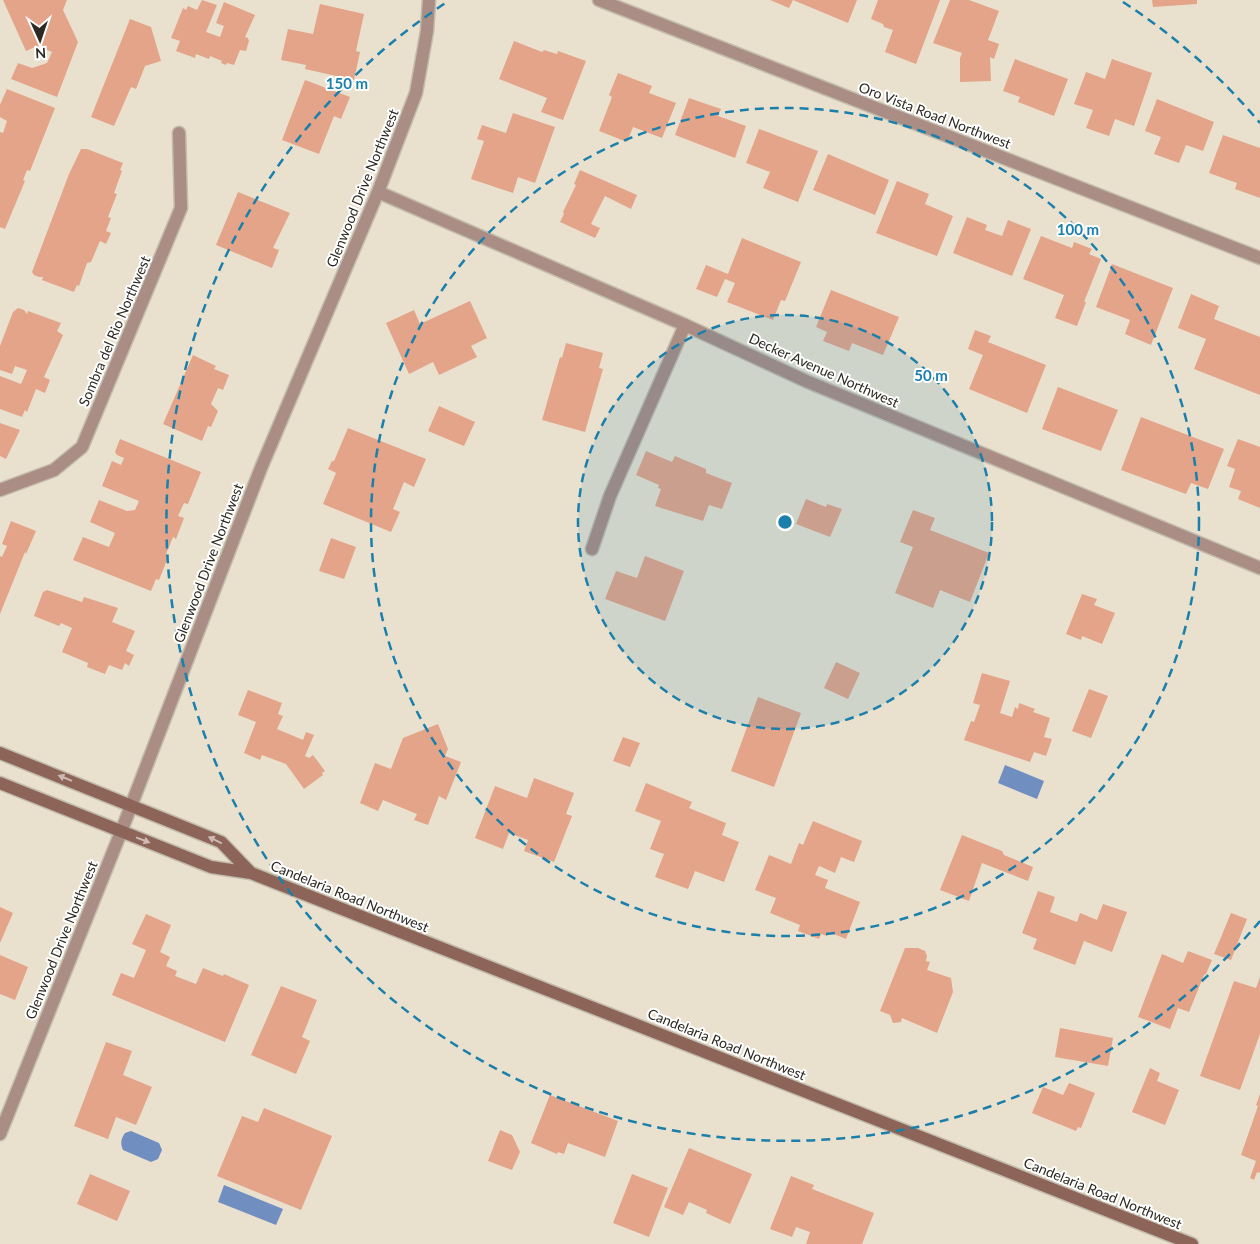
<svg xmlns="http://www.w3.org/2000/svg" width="1260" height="1244" font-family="Lato,sans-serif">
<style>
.water{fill:#718ec1}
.building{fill:#e3a48a}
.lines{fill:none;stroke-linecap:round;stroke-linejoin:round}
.lane-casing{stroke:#c3bcac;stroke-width:15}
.street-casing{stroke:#c3bcac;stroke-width:15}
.secondary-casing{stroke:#c3bcac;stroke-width:15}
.lane{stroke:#aa8d84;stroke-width:12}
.street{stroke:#aa8d84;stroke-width:12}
.secondary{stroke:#8d6558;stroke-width:12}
.oneway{fill:#ccbab4}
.ring{fill:none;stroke:#1a7faa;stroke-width:2.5;stroke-dasharray:9 6}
.labels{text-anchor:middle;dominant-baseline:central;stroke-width:4;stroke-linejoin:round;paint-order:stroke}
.street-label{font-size:14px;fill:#2c2922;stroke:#fff}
.centre{fill:#1a7faa;stroke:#fff;stroke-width:2.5}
.ring-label{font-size:15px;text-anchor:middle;font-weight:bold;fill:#1a7faa;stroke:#fff;stroke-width:4;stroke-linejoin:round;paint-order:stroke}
</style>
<rect width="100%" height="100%" fill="#e9e1ce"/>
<path class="water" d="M 1005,765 L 1044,781 L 1037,799 L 998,783 Z
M 131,1131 L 159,1143 L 162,1150 L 158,1159 L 151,1162 L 123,1150 C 120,1143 121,1139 125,1133 Z
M 224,1185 L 283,1209 L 276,1225 L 218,1202 Z"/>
<path class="building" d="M 3,0 L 67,0 L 63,10 L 78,42 L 57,97 L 11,79 L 18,63 L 32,68 L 47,63 L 52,52 L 37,46 L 26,51 Z
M 202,0 L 217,5 L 206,32 L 220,37 L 224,26 L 216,23 L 224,2 L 255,15 L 245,37 L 248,38 L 249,41 L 246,51 L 240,50 L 234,65 L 227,63 L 226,65 L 221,63 L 222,61 L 210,56 L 209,59 L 196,54 L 195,58 L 176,51 L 180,41 L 171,38 L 183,8 L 186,10 L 188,6 L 197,10 Z
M 770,0 L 793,0 L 789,8 Z
M 793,0 L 857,0 L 848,23 Z
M 878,0 L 940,0 L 916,64 L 885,52 L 893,30 L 884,27 L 883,24 L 871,19 Z
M 950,0 L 969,0 L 999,11 L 988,40 L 999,44 L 994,59 L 990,57 L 991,81 L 960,82 L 960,58 L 962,53 L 933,43 Z
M 1152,0 L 1197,0 L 1197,4 L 1153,7 Z
M 320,4 L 364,14 L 356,51 L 360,52 L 354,80 L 305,69 L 306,65 L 281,60 L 288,29 L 313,34 Z
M 130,19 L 151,27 L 161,61 L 145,66 L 136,89 L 131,87 L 114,126 L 91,117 Z
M 514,41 L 542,52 L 544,50 L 557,54 L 558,51 L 586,61 L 563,120 L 541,112 L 547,98 L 499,79 Z
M 1015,59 L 1068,79 L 1054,116 L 1018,102 L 1020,97 L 1003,91 Z
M 1112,59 L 1152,73 L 1134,126 L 1115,119 L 1109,136 L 1086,128 L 1093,110 L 1074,104 L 1086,72 L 1105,79 Z
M 618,73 L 652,86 L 649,93 L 676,103 L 662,138 L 633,127 L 627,142 L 599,131 L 612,97 L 609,95 Z
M 305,80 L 350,97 L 341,119 L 334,116 L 319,154 L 282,140 Z
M 7,89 L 55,108 L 30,171 L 27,170 L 23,180 L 25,181 L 5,229 L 0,227 L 0,132 L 3,133 L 7,121 L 0,117 L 0,105 Z
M 689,98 L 721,109 L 718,116 L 746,126 L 735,158 L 675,135 Z
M 1157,99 L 1214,122 L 1203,151 L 1186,145 L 1179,163 L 1154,154 L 1161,137 L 1145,131 Z
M 513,113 L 555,127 L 535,183 L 518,177 L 513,193 L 471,179 L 484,141 L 477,139 L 482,125 L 506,133 Z
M 759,129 L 818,151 L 798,202 L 763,188 L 770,172 L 746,163 Z
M 1223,135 L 1260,148 L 1260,198 L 1235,189 L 1237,183 L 1209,173 Z
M 81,149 L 87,149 L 123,163 L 120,170 L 122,171 L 114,193 L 117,194 L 108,217 L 111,218 L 106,231 L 111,233 L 106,244 L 100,241 L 91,262 L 87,263 L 79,286 L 77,285 L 74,292 L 42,280 L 43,277 L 39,277 L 34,275 L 32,272 L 69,174 Z
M 828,154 L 889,180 L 875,215 L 813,190 Z
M 580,170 L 637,195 L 631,209 L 605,196 L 591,224 L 600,228 L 595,238 L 560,222 L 564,214 L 563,212 L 576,185 L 574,184 Z
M 897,181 L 929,194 L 925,204 L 953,216 L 937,256 L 876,233 Z
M 238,192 L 290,213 L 273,248 L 279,250 L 272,268 L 216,245 Z
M 967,217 L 987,225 L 985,230 L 1002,236 L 1008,220 L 1031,229 L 1012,276 L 953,253 Z
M 1041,236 L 1072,248 L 1074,242 L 1092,249 L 1089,254 L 1101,259 L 1084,302 L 1086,302 L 1077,326 L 1055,318 L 1064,295 L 1023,279 Z
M 742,238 L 801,262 L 785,301 L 781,300 L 773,320 L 727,302 L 735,283 L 725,279 L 717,297 L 696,289 L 706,265 L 728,274 Z
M 1112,264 L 1173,288 L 1151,345 L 1125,334 L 1130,320 L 1096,307 Z
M 831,290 L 899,317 L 883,355 L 852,343 L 849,351 L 823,341 L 827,332 L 816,327 Z
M 1191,294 L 1219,306 L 1214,319 L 1260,337 L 1260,395 L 1194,369 L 1206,339 L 1178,328 Z
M 470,301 L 487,338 L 471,346 L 477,357 L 439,375 L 433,362 L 409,374 L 386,323 L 414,310 L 420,324 Z
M 18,308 L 24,310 L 27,314 L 28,311 L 61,323 L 57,331 L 63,335 L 44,377 L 50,380 L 45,393 L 36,389 L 27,412 L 25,410 L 22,417 L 0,409 L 0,376 L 21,384 L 27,370 L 15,366 L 12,374 L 0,370 L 0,346 L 13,312 Z
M 975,330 L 991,336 L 988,342 L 1046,365 L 1027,413 L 969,389 L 983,355 L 968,349 Z
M 566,343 L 603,353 L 599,368 L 603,369 L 585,432 L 542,420 L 560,357 L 562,358 Z
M 193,355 L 216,366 L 214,369 L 229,375 L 223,390 L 218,388 L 211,404 L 218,411 L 211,427 L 208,426 L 202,441 L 163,424 Z
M 1058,387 L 1118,410 L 1101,451 L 1042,429 Z
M 439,406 L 475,422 L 464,446 L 428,431 Z
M 1141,417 L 1224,449 L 1208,489 L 1191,483 L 1186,494 L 1121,470 Z
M 0,423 L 20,430 L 6,459 L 0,456 Z
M 348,428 L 426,459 L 414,487 L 404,482 L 393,509 L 400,512 L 391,532 L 323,504 L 336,473 L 328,469 L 332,461 L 334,461 Z
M 120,439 L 201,472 L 188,504 L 184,503 L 178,516 L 184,518 L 176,539 L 173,537 L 166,554 L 169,555 L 159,580 L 156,579 L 151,591 L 73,560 L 83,537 L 109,547 L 115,533 L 90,522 L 99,500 L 127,511 L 135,510 L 139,501 L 102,486 L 112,461 L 121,465 L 124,458 L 117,455 L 115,452 Z
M 1238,439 L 1260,447 L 1260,508 L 1238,499 L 1241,491 L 1229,487 L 1235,469 L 1227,466 Z
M 646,451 L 672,462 L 675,456 L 706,469 L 706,473 L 732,483 L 722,509 L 709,505 L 703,521 L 655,506 L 661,489 L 658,488 L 659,485 L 636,475 Z
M 806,499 L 826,507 L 827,504 L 842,509 L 830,537 L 796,524 Z
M 913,510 L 935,518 L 930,530 L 989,553 L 970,602 L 940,590 L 933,608 L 895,593 L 913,547 L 900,542 Z
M 11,521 L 36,531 L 26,554 L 25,552 L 0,614 L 0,556 L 2,557 L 7,546 L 2,544 Z
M 331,538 L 356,547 L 344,579 L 319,571 Z
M 645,556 L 684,571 L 665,621 L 605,599 L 616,571 L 637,578 Z
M 47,590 L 82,602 L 84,597 L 118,608 L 112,622 L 135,631 L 126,651 L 134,655 L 129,666 L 125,663 L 122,670 L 109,665 L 105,674 L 87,667 L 88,663 L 62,652 L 72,628 L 61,623 L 59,626 L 34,616 L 43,592 Z
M 1082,594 L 1097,599 L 1094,605 L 1115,613 L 1102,644 L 1082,636 L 1081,640 L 1066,634 Z
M 836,662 L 860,673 L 848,699 L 824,688 Z
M 982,673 L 1010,681 L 1000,713 L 1012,717 L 1015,707 L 1018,709 L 1019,703 L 1035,709 L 1033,712 L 1050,718 L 1044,737 L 1052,739 L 1046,756 L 1034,752 L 1030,762 L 964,740 L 971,721 L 974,722 L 980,705 L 973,703 Z
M 1089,689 L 1108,696 L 1091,738 L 1072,731 Z
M 248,690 L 282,703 L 278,714 L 283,716 L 277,729 L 303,740 L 306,732 L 314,735 L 305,756 L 309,758 L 313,755 L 325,771 L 322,773 L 323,775 L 304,789 L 286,764 L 262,755 L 260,760 L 244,753 L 256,722 L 238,715 Z
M 758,697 L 801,713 L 774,787 L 731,771 Z
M 438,724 L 448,749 L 445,756 L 461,762 L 446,800 L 439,796 L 428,825 L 414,820 L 417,814 L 383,800 L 378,811 L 360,803 L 375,763 L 391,769 L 403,738 Z
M 623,737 L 640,743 L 630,767 L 613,761 Z
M 534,778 L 574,793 L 566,814 L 572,816 L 554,862 L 524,851 L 528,840 L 509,833 L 503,849 L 475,838 L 495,786 L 527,798 Z
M 646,783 L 692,802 L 689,808 L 726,823 L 722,835 L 739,842 L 724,882 L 695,871 L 688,889 L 655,877 L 664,854 L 650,849 L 661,821 L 635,811 Z
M 813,821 L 862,841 L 854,862 L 841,857 L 835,873 L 819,866 L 815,875 L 828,880 L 825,888 L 860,902 L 846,939 L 829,932 L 827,936 L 821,934 L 819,939 L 798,931 L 800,925 L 770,913 L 776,898 L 755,890 L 769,855 L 791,864 L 799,843 L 803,845 Z
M 962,835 L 1002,851 L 1004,855 L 1033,867 L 1028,881 L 982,863 L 969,901 L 940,890 Z
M 1038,891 L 1055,897 L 1050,912 L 1077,922 L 1080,913 L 1097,920 L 1103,904 L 1127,912 L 1112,952 L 1084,941 L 1075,965 L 1033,949 L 1037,939 L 1022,933 Z
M 0,907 L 13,913 L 0,943 Z
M 1231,913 L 1247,919 L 1231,960 L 1214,954 Z
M 146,914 L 171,925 L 160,952 L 170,957 L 166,966 L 177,971 L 175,976 L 196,984 L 203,968 L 223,976 L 224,974 L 249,985 L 225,1042 L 112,995 L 121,973 L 134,978 L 146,950 L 132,944 Z
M 905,948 L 918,948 L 925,951 L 927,956 L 926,961 L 930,962 L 927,970 L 951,978 L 953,992 L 937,1033 L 902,1018 L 901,1022 L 893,1023 L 890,1015 L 880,1011 Z
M 1188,951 L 1212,960 L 1206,974 L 1204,975 L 1189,1012 L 1178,1008 L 1170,1029 L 1138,1017 L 1162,954 L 1183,963 Z
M 0,955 L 28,967 L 15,1000 L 0,994 Z
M 1260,977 L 1260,1034 L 1240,1090 L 1200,1076 L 1234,981 L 1256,988 Z
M 281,986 L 317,1000 L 302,1037 L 310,1041 L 296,1074 L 251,1055 Z
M 1060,1028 L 1113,1038 L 1108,1066 L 1055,1057 Z
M 106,1042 L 132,1051 L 123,1075 L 152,1087 L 136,1125 L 116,1117 L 108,1139 L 74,1126 Z
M 1150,1068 L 1160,1073 L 1157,1081 L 1179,1090 L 1165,1125 L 1132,1112 Z
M 1069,1083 L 1095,1093 L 1081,1128 L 1078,1127 L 1076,1131 L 1032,1113 L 1043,1087 L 1063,1095 Z
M 1260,1094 L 1260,1173 L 1257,1172 L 1254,1180 L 1250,1178 L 1256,1161 L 1241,1155 L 1258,1106 L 1256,1105 Z
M 550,1095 L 618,1121 L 605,1157 L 568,1143 L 564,1154 L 558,1152 L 557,1154 L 531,1143 Z
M 264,1108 L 332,1136 L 301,1210 L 217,1176 L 242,1116 L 258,1122 Z
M 500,1130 L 512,1135 L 520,1152 L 512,1170 L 488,1161 Z
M 689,1148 L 752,1174 L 730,1224 L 706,1213 L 707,1210 L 689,1202 L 683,1215 L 664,1207 Z
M 90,1174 L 130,1191 L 117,1221 L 77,1204 Z
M 632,1174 L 668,1188 L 649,1237 L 613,1223 Z
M 791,1176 L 814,1185 L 812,1189 L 874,1213 L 862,1244 L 806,1244 L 810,1232 L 796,1227 L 792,1237 L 770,1229 Z"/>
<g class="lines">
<g class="lane-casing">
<path id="lane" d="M 592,549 L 610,496 L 685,325"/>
</g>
<g class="street-casing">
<path id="street" d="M 599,0 L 1260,258
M 378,192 L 685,325 L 806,381 L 1260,568
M 0,490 L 54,470 L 82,447 L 181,208 L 179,133
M 0,1134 L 121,832 L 261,468 L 378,192 L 416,93 L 427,31 L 429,0"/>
</g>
<g class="secondary-casing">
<path id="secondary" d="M 0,753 L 221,842 L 251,873
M 0,783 L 211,867 L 251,873 L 1192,1244"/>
</g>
<use href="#lane" class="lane"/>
<use href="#street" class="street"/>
<use href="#secondary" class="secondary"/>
</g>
<defs><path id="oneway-solid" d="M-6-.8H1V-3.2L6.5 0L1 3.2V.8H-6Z" transform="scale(1.25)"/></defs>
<g class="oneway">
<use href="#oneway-solid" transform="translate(65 778) rotate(-158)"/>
<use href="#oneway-solid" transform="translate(143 840) rotate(21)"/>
<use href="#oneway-solid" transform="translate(215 840) rotate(-154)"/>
</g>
<circle cx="785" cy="522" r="207" fill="#1a7faa" fill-opacity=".12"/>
<g class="ring">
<circle cx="785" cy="522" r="207"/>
<circle cx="785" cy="522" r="414"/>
<path d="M1260 921A620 620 0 1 1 447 2M1123 2A620 620 0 0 1 1260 123"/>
</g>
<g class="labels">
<g class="street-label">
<text transform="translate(935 115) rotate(21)">Oro Vista Road Northwest</text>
<text transform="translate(362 188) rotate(-68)">Glenwood Drive Northwest</text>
<text transform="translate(114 331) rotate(-67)">Sombra del Rio Northwest</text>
<text transform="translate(824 370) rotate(24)">Decker Avenue Northwest</text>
<text transform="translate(208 563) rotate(-69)">Glenwood Drive Northwest</text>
<text transform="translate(350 896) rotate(22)">Candelaria Road Northwest</text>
<text transform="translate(61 940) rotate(-68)">Glenwood Drive Northwest</text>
<text transform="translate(727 1044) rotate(22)">Candelaria Road Northwest</text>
<text transform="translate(1103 1193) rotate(22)">Candelaria Road Northwest</text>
</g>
</g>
<circle cx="785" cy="522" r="8" class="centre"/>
<g class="ring-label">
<text x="347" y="89">150 m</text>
<text x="1078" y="235">100 m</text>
<text x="931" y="381">50 m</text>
</g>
<g transform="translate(40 40) rotate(177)" stroke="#ffffff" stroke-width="4" paint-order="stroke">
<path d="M0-4L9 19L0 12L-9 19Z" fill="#2c2922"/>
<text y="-8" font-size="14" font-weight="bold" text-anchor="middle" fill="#2c2922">N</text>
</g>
</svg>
